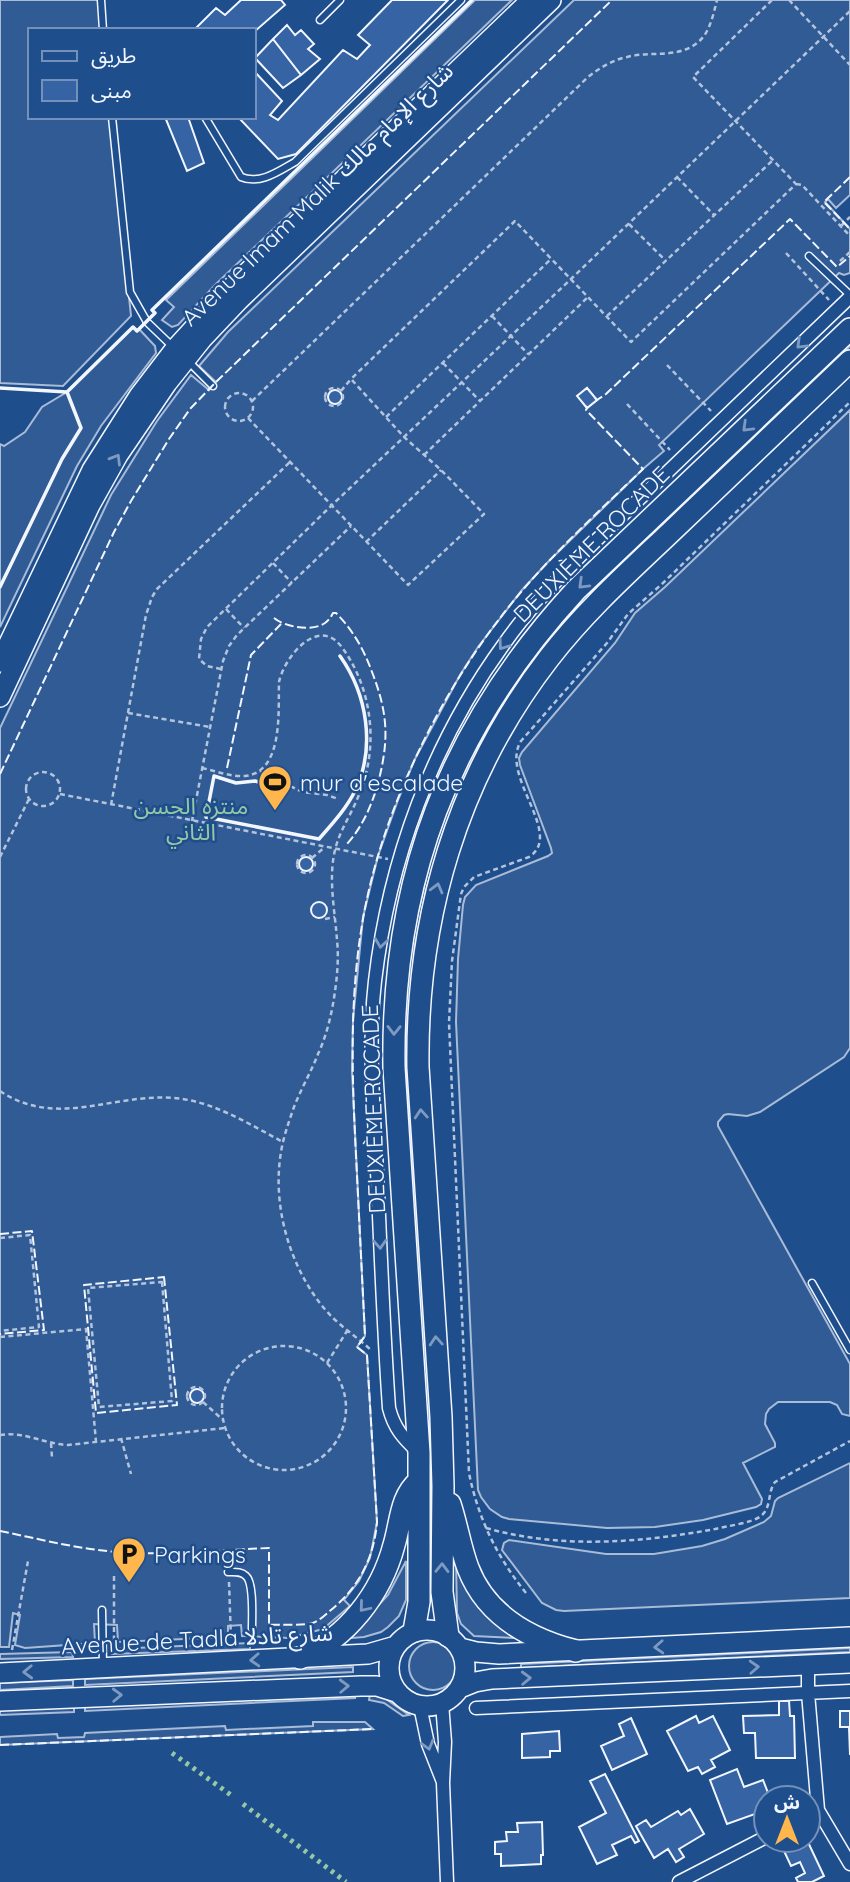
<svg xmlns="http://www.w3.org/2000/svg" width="850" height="1882" font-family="Quicksand,'Noto Sans Arabic',sans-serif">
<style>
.built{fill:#305b95;stroke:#a8bbd7;stroke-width:2;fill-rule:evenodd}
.building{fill:#3563a3;stroke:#f2f6ff;stroke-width:2}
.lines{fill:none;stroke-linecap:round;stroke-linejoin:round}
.service-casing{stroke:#f2f6ff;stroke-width:9}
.minor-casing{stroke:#f2f6ff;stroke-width:15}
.primary-casing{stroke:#f2f6ff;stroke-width:22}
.trunk-casing{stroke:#f2f6ff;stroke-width:24}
.path{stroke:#b3c4dc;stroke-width:2.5;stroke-dasharray:5 3.5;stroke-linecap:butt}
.service{stroke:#1f4e8c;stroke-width:6}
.minor{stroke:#1f4e8c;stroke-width:12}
.primary{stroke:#1f4e8c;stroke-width:19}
.trunk{stroke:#1f4e8c;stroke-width:21}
.hedge{stroke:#97c8a6;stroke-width:5;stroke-dasharray:3.5 5;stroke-linecap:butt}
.fence{stroke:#f2f6ff;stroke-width:2;stroke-dasharray:9 3.5;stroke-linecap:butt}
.wall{stroke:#f2f6ff;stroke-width:3.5}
.oneway{stroke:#7e9ac0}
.labels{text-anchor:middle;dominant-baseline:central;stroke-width:5;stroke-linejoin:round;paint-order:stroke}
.street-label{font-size:23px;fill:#f2f6ff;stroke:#1f4e8c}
.poi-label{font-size:23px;fill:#f2f6ff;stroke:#1f4e8c;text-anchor:start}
.park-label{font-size:23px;fill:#97c8a6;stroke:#1f4e8c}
</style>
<rect width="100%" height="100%" fill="#1f4e8c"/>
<path class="built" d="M 0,0 L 98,0 L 101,30 L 30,30 L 30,117 L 110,117 L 131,316 L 63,386 L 0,383 Z
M 475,0 L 512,0 L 215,285 L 178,325 L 172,327 L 162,320 L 174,307 L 166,300 Z
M 574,0 L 850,0 L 850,195 L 836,208 L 828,199 L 825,202 L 850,229 L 850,273 L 844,275 L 839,273 L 659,445 L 664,451 L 643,469 L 547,563 L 522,590 L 478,647 L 460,675 L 415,759 L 398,800 L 378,856 L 363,917 L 353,1020 L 352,1071 L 365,1336 L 357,1347 L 367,1355 L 377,1522 L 370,1558 L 359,1581 L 344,1600 L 350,1606 L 323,1629 L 289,1638 L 242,1636 L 241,1625 L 228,1626 L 228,1637 L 118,1642 L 117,1625 L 94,1624 L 95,1643 L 25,1648 L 15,1645 L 20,1615 L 13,1613 L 9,1647 L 0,1647 L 0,728 L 111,495 L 157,421 L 191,375 L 209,390 L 216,382 L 199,366 L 228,332 ZM 587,388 L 597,400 L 587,408 L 578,396 Z
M 133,327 L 137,331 L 139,329 L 155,346 L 156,353 L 101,426 L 77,466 L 0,627 L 0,444 L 4,446 L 25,432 L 42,407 L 67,392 Z
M 850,340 L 850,346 L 591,595 L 552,637 L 518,683 L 488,731 L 463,782 L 442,835 L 426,890 L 415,945 L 407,1030 L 409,1087 L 433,1461 L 433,1601 L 429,1601 L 431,1481 L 404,1058 L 405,1001 L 411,944 L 430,861 L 448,806 L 472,754 L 515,680 L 568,612 Z
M 850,410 L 850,1048 L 844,1057 L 760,1112 L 747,1116 L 728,1114 L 724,1115 L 718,1122 L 718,1126 L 850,1364 L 850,1416 L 842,1414 L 837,1405 L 830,1402 L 778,1402 L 769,1409 L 766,1414 L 765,1424 L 775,1443 L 775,1447 L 743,1463 L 762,1499 L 761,1504 L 756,1507 L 703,1520 L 655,1527 L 607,1528 L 509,1519 L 502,1517 L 490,1509 L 481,1497 L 478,1490 L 456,1022 L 458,959 L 463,905 L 465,897 L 476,885 L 548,856 L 552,853 L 551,848 L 520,765 L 519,758 L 522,752 L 615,643 L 635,613 L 665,587 Z
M 850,1463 L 850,1598 L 564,1611 L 556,1610 L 542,1603 L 502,1550 L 504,1543 L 509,1540 L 606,1554 L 654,1554 L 702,1546 L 725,1539 L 764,1522 L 771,1516 L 775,1501 L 778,1498 Z
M 456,1559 L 516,1636 L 514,1638 L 474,1636 L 461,1624 L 457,1613 Z
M 406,1561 L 406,1600 L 399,1616 L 388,1627 L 381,1632 L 364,1637 L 352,1638 L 351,1635 L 388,1595 Z
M409 1666a24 24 0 1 1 48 0a24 24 0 1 1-48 0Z
M 250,1643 L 250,1649 L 112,1654 L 112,1649 Z
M 850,1648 L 850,1652 L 521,1668 L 521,1664 Z
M 72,1652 L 73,1657 L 0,1659 L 0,1654 Z
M 353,1667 L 353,1672 L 85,1685 L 85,1679 Z
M 73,1680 L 73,1686 L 0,1690 L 0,1683 Z
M 354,1693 L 355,1698 L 85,1711 L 85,1706 Z
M 370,1694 L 383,1697 L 409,1715 L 403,1716 L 384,1703 L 369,1700 Z
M 74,1706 L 74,1712 L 0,1715 L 0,1710 Z
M 313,1722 L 365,1722 L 373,1729 L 0,1745 L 0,1737 L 57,1734 L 58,1738 L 84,1737 L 85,1733 L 225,1726 L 226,1730 L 313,1726 Z"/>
<path class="building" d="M 241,0 L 281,0 L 285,5 L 254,32 L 254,30 L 194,30 L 216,8 L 225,15 Z
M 392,0 L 448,0 L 296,154 L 278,159 L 238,117 L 254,117 L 254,71 L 282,101 L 270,115 L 278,120 L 343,50 L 357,59 L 370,45 L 358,35 Z
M 287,25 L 295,35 L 301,30 L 314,44 L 308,49 L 320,59 L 301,75 L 273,39 Z
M 273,39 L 301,75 L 283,88 L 255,58 Z
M 165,117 L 188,117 L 204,163 L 187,171 Z
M 587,388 L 597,400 L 587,408 L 577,396 Z
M328 397a7 7 0 1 1 14 0a7 7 0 1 1-14 0Z
M299 864a7 7 0 1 1 14 0a7 7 0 1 1-14 0Z
M311 910a8 8 0 1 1 16 0a8 8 0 1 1-16 0Z
M190 1396a7 7 0 1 1 14 0a7 7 0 1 1-14 0Z
M 779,1701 L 789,1701 L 790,1716 L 794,1716 L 795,1758 L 756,1758 L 755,1733 L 744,1733 L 743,1716 L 779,1715 Z
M 840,1711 L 850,1711 L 850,1755 L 849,1727 L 840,1727 Z
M 696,1716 L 699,1723 L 713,1716 L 730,1750 L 711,1760 L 715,1767 L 702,1774 L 698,1767 L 688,1771 L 667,1731 Z
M 631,1718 L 647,1754 L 612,1770 L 601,1746 L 624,1736 L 619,1724 Z
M 559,1731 L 560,1751 L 550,1751 L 550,1757 L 522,1758 L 522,1734 Z
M 737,1769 L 744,1787 L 763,1780 L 770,1798 L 766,1798 L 766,1810 L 727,1824 L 710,1780 Z
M 605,1774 L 639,1841 L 635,1843 L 631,1836 L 612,1845 L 617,1855 L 597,1864 L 579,1827 L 606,1813 L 590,1781 Z
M 690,1809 L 704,1834 L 679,1849 L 684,1857 L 676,1862 L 668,1849 L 654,1858 L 636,1826 L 646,1820 L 651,1827 L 678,1811 L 681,1815 Z
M 542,1822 L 543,1855 L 541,1855 L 541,1864 L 501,1866 L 501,1854 L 495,1854 L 495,1842 L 507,1841 L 506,1832 L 518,1832 L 517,1823 Z
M 807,1840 L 824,1876 L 812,1882 L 798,1882 L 796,1878 L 805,1873 L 800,1862 L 791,1866 L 784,1851 Z"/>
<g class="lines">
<g class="service-casing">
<path id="service" d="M 101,0 L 103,30
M 320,20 L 340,0
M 112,117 L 130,292 L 147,322 L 173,347
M 205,117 L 241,177 C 260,185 279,171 295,162 L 461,0
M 809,256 L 850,295
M 189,362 L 213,386
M 812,1283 L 850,1350
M 228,1572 C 235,1572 241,1571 246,1576 C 254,1583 252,1617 252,1629
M 102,1610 L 103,1666"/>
</g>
<g class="minor-casing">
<path id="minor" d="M 418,1452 C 403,1438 394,1428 389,1408 C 384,1336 381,1264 378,1192 C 375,1122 367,1050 375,981 C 389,860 432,743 504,644 C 527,611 555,582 583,553 L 850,297
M 808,1665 L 808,1693 L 818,1810 L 850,1864
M 442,1703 L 445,1742 L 443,1783 L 447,1882
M 420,1706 L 428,1744 L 443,1782
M 476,1708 L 850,1691
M 679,1882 L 766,1837"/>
</g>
<g class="primary-casing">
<path id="primary" d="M 0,662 L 92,470 L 139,396 L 175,349 L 228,291 L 531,0
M 0,697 L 90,505 L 118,455 L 167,383 L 202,339 L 239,300 L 551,0
M389 1668a38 38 0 1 1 76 0a38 38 0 1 1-76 0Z
M 460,1648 L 476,1652 L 499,1654 L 850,1637
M 0,1673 L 368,1654 L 396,1646
M 460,1688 L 475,1682 L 492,1679 L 850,1663
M 0,1701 L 361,1686 L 377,1686 L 396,1692"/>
</g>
<g class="trunk-casing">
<path id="trunk" d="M 450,1504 C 457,1525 460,1547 468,1568 C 486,1615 529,1639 576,1651
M 414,1631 L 419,1602 L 419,1453 L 394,1068 C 391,881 448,729 576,590 L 850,329
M 448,1636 L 442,1592 L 443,1486 L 441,1417 L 418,1067 C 416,918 457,777 549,658 C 586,610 631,570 674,529 C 733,473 791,417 850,361
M 300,1658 C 347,1638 381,1594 394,1545 C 401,1522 400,1497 419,1481"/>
</g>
<path class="path" d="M 789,0 L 850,65
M 677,177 L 714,215
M 796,184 L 802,185 L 850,236
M 629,224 L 666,261
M 841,226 L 850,217
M 786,253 L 829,300
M 840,261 L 850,252
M 492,316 L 528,354
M 607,316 L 773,160
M 443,363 L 480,401
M 667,365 L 711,411
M325 397a9 9 0 1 1 18 0a9 9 0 1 1-18 0Z
M 341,391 L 351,379
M225 407a14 14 0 1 1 28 0a14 14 0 1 1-28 0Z
M 252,401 L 588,77 C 600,68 612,60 627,57 C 653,50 684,61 704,36 C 711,26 714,12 717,0
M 627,404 L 670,450
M 386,417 L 551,259
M 248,418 L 408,585 L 484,514 L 441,470 L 404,437 L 351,379 L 515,221 L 631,342 L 796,184 L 693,77 L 772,0
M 424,455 L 588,297
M 366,542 L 441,470
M 273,563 L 292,583
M 226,609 L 244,628
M 221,669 L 207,666 L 199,659 L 201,639 L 207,627 L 332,505 L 571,279 L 850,11
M 128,713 L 210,727
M 202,768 C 216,771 231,777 245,776 C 284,772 278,710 279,682 C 284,658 317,616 341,646 C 372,687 379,745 360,792 C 353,812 340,829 335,850 C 328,879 335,911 337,940 C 339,959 337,979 334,998 C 331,1017 326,1037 318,1054 C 311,1072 301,1089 294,1107 C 288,1124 282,1141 280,1159 C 273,1213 293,1276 331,1316 C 343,1328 358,1338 371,1350
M 260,771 L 302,792 L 327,795 L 338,799
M26 789a17 17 0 1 1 34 0a17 17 0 1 1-34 0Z
M 60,794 L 388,859
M 111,805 L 146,615 L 152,597 L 157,589 L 290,462
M 192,821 L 223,661 L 229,646 L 237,635 L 351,526
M297 864a9 9 0 1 1 18 0a9 9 0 1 1-18 0Z
M 0,857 L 29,799
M 312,858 L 325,847
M 325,919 L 335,917
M 0,1091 C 57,1129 112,1093 174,1098 C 213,1101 249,1124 283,1142
M 0,1238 L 30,1235 L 39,1327 L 0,1331
M 162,1282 L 172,1401 L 99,1407 L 88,1288 Z
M 0,1337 L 86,1329 L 96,1442
M222 1408a62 62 0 1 1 124 0a62 62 0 1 1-124 0Z
M 327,1363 L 347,1331
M187 1396a9 9 0 1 1 18 0a9 9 0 1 1-18 0Z
M 203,1402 L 223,1420
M 0,1435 C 24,1431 44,1444 68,1445 L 225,1428
M 121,1438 L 131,1474
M 51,1443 L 52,1458
M 486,1528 C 560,1549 640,1543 715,1529 C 727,1526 752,1523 761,1516 C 772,1507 767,1493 775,1482 L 850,1441
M 114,1576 L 114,1645
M 229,1582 L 231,1639
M 526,1593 C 497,1557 478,1518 469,1473 L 449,1023 L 452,961 L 461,894 L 464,887 L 474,877 L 529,857 C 565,834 499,776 521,741 L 607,643 L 628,614 L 663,583 L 850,402
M 12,1650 L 28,1561"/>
<use href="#service" class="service"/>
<use href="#minor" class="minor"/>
<use href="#primary" class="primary"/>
<use href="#trunk" class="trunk"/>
<path class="hedge" d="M 172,1753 L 231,1795
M 243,1804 L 346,1882"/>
<path class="fence" d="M 850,177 L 824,202 L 850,229
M 595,398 L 597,400 L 606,394 L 790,219 L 837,267 L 850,256
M 274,618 C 285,627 312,632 325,623 C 329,620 331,617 333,613 L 336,613 C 353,630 364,650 372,672 C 389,716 389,742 377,787 C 370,809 362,827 347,844
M 227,768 L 251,655 L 281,624
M 0,774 L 114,532 L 131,501 L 169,439 L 190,409 L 216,382 L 612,0
M 0,1234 L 32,1231 L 44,1330 L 0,1334
M 164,1277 L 177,1405 L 96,1413 L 84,1285 Z
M 0,1531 C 39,1539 78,1549 117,1552 C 167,1556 219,1550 269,1548 L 269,1625 C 280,1624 304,1626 313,1623 C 319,1621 326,1614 331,1610 C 359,1587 374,1558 377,1522 L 367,1355 L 357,1347 L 365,1336 C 362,1276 359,1216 356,1156 C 352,1076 349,998 363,919 C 381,815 436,701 500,618 C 542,563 593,517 643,469 L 586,410 L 587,408 L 586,406
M 0,1745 L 373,1729"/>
<path class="wall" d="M 0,388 L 67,392 L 133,327 L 137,331 L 155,313 L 152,310 L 472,0
M 0,587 L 62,459 L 81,428 L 67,392 L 63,392
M 266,784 L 255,781 L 236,783 L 214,776 L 206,817 L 319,839 C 332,824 346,809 355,791 C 376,747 367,694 340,656"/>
</g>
<defs><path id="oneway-chevron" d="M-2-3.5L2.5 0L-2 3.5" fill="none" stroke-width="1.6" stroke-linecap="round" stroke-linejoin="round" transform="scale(1.75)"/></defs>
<g class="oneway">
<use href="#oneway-chevron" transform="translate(801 344) rotate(136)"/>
<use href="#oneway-chevron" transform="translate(747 427) rotate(136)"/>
<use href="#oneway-chevron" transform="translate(116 459) rotate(-59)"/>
<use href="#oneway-chevron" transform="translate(583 584) rotate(136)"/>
<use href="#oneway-chevron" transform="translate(503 645) rotate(126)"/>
<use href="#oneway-chevron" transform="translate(437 888) rotate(-75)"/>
<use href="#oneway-chevron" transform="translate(381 943) rotate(98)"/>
<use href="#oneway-chevron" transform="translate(394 1030) rotate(91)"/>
<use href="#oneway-chevron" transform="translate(421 1114) rotate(-94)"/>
<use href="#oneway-chevron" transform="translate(380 1244) rotate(87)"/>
<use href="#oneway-chevron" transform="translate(436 1341) rotate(-94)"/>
<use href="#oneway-chevron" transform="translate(442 1568) rotate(-89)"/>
<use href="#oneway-chevron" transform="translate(364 1607) rotate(130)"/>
<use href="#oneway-chevron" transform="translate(659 1647) rotate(177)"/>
<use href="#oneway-chevron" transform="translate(255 1660) rotate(177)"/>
<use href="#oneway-chevron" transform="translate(754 1667) rotate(-3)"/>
<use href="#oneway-chevron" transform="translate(28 1672) rotate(178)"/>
<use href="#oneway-chevron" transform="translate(526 1678) rotate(-2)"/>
<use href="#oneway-chevron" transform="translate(344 1686) rotate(-2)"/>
<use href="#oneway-chevron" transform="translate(117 1695) rotate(-2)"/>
<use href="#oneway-chevron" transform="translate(428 1745) rotate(74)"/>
</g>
<defs>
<g id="stadium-pin" transform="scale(1.75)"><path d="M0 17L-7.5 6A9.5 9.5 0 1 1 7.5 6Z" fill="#ffb74d" stroke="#1f4e8c"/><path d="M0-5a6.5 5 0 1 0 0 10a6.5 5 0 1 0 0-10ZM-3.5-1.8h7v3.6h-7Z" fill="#111"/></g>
<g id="parking-pin" transform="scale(1.75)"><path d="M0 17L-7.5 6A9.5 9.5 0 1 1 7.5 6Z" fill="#ffb74d" stroke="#1f4e8c"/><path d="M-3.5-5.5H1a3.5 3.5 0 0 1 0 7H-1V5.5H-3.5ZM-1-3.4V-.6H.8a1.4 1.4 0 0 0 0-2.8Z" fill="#111"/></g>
</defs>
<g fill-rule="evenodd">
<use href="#stadium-pin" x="275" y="782"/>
<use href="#parking-pin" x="129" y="1554"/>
</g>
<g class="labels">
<g class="street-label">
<text transform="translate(317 194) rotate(-44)">Avenue Imam Malik شارع الإمام مالك</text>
<text transform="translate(591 544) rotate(-45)">DEUXIÈME ROCADE</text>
<text transform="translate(373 1109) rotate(-92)">DEUXIÈME ROCADE</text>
<text transform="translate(197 1639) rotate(-3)">Avenue de Tadla شارع تادلا</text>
</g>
<g class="poi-label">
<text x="300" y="782">mur d'escalade</text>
<text x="154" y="1554">Parkings</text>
</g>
<g class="park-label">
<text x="191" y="805">منتزه الحسن<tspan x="191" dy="26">الثاني</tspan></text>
</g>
</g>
<rect x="28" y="28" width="228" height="91" fill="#1f4e8c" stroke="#7391ba" stroke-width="2"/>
<rect x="42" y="51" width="35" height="10" fill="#1f4e8c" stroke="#7391ba" stroke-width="2"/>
<text x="91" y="63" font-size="21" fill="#f2f6ff">طريق</text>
<rect x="42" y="80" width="35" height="21" fill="#3563a3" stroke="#7391ba" stroke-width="2"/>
<text x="91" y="98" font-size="21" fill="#f2f6ff">مبنى</text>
<g transform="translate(787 1819)"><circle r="33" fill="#1f4e8c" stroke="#7391ba" stroke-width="2"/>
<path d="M0-5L12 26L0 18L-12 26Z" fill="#ffb74d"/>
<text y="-10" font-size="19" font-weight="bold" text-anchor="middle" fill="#f2f6ff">ش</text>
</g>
</svg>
